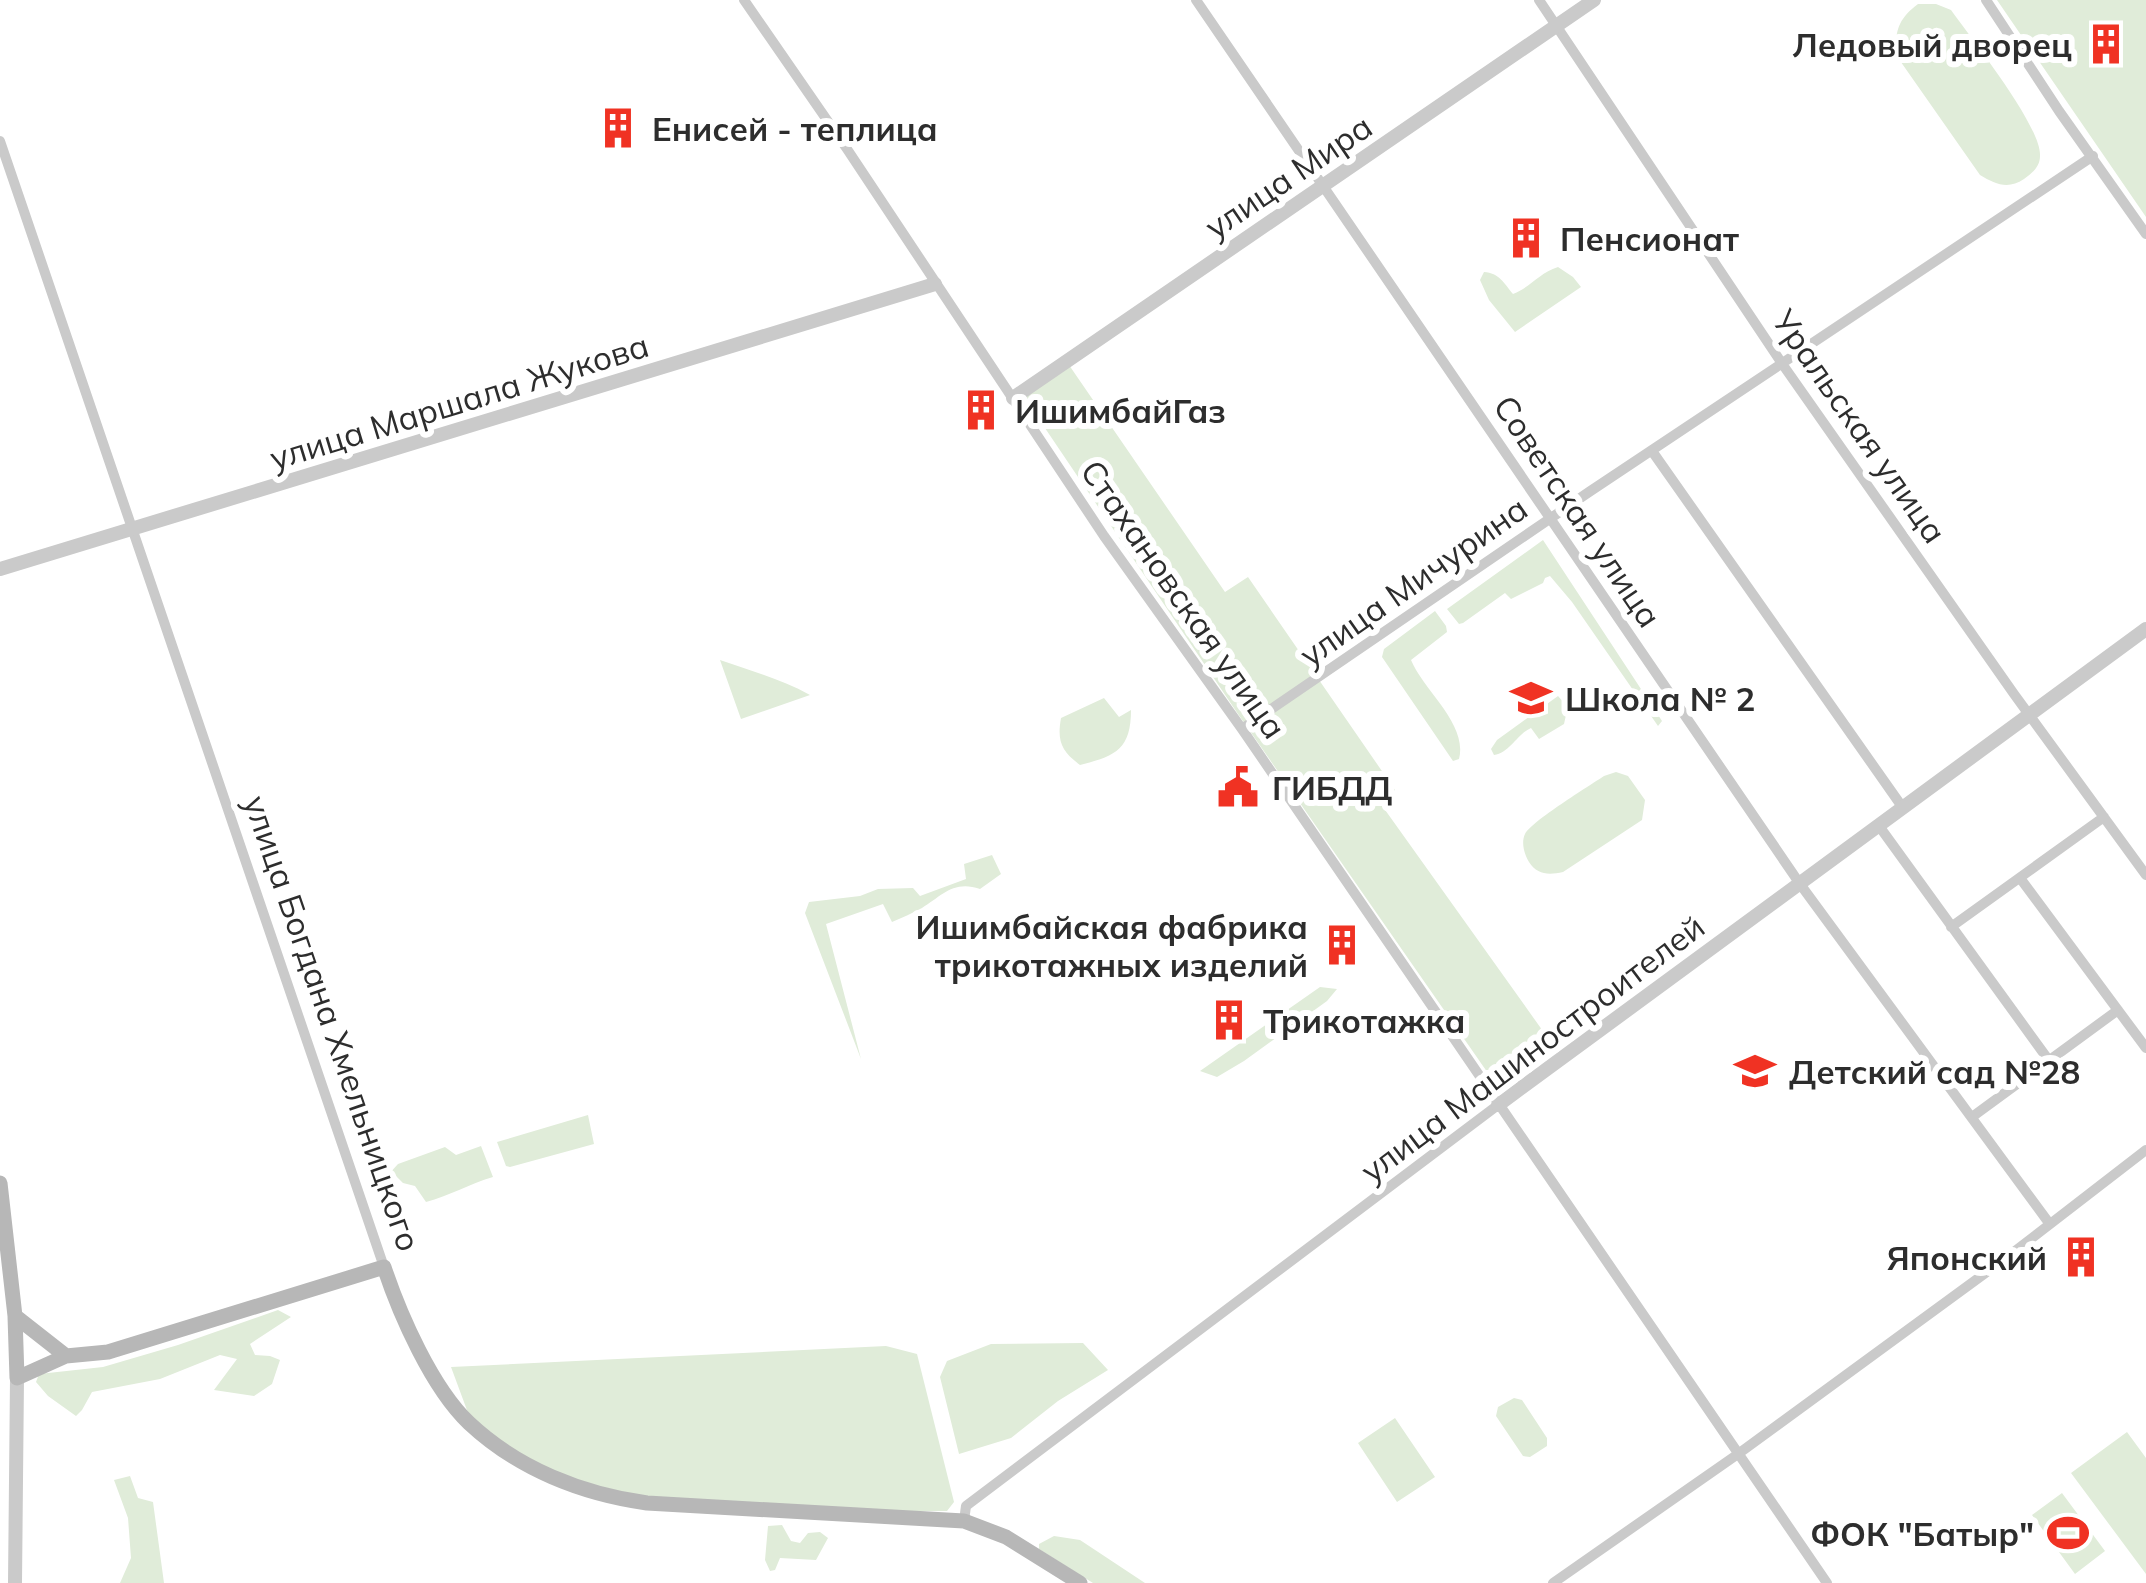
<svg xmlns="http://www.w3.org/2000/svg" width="2146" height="1583" font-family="Mulish,sans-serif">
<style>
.green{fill:#e0ecd9}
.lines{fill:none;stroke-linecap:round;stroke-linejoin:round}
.minor{stroke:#cacaca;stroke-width:10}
.tertiary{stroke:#cacaca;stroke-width:14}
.secondary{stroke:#b7b7b7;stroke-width:15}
.labels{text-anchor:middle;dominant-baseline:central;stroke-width:12;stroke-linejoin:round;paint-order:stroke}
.poi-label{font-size:33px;font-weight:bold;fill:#2d2d2d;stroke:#fff;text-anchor:start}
.street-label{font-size:33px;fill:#2d2d2d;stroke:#fff}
</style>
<rect width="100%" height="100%" fill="#fff"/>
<path class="green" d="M 1997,0 L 2146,0 L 2146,217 Z
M 1918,4 L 1936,4 L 1951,10 C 1971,38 2042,127 2040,156 C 2040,167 2032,173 2024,179 C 2008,190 1995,184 1980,175 L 1896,55 C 1895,31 1898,19 1918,4 Z
M 1558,267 L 1573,277 L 1581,287 L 1515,332 L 1489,300 L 1480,280 L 1484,272 C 1499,273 1504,283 1513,294 C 1531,287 1539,273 1558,267 Z
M 1069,365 L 1225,592 L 1248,577 L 1395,790 L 1378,800 L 1555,1048 L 1499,1089 L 1238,714 L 1024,397 Z
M 1543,540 L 1662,721 L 1658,726 L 1572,602 L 1550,576 L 1545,578 L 1543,583 L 1511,599 L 1505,593 L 1463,623 L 1459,624 L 1447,609 Z
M 1435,611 L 1446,626 L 1447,632 L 1411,660 C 1424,691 1468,724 1459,759 L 1453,761 L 1382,657 L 1384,649 Z
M 720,660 C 751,671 781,679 810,695 L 741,719 Z
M 1558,696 L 1566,705 L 1576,700 L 1585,711 L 1571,717 L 1566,715 L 1564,724 L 1539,739 L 1531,728 C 1517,734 1510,753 1494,755 L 1491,749 L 1497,740 Z
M 1104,698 L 1119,717 L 1131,710 C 1131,750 1115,756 1080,765 C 1061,751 1057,741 1061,718 Z
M 1616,772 L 1628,776 L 1645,800 L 1642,820 L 1563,872 C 1549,875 1537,875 1529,862 C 1524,854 1521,842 1525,834 C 1532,821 1589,786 1604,776 Z
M 992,855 L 1001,874 L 980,889 C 953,880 942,896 922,908 C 912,913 902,918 892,922 L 883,904 L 826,924 L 861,1059 L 805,913 L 809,902 L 860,896 L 878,889 L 913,888 L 920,896 L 966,879 L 964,864 Z
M 1320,987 L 1337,989 L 1327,1001 L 1244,1061 L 1217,1077 L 1200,1071 Z
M 588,1115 L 594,1144 L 510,1167 L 506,1166 L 497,1142 Z
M 481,1146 L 493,1177 C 469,1184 449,1196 426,1202 L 415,1186 L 403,1183 L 396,1176 L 388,1175 L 398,1164 L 445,1147 L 456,1155 Z
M 278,1310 L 291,1317 L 250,1344 L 255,1355 L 270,1356 L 280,1360 L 272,1384 L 254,1396 L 214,1390 L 237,1359 L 220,1355 L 160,1379 L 92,1392 L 82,1410 L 76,1416 L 48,1396 L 36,1382 L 39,1374 L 103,1367 L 178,1345 Z
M 1083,1343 L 1108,1370 L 1058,1401 L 1011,1438 L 959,1454 L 940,1377 L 947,1361 L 991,1344 Z
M 886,1346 L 917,1354 L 954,1502 L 947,1511 L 872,1511 L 644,1498 L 574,1482 L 533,1464 L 471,1421 L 451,1367 Z
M 1514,1398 L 1522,1400 L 1547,1438 L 1547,1446 L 1530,1457 L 1523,1456 L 1496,1416 L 1498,1407 Z
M 1395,1418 L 1435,1477 L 1397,1502 L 1358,1443 Z
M 2127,1432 L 2146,1458 L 2146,1574 L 2071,1473 Z
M 130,1476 L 138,1498 L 153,1502 L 164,1583 L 120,1583 L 131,1558 L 128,1518 L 114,1480 Z
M 2062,1493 L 2105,1551 L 2075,1574 L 2032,1515 Z
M 782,1525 L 791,1541 L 800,1543 L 808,1533 L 820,1532 L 828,1538 L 816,1560 L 780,1558 L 775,1570 L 770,1571 L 765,1560 L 768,1526 Z
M 1054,1536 L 1080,1540 L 1145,1583 L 1093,1583 L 1039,1549 L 1039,1544 Z"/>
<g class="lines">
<path class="minor" d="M 744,0 L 847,149 L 1104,536 L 1242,729 L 1827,1583
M 1196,0 L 1800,884 L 2049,1223
M 1539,0 L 1783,365 L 2014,694 L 2146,875
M 1986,0 L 2059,111 L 2146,234
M 0,141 L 384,1267
M 1652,451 L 1903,808
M 1242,729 L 1589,492 L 2093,156
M 1879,826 L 2050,1062
M 2020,878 L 2146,1048
M 1951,927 L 2104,817
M 1972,1117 L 2118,1010
M 964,1521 L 966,1506 L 1498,1105
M 1553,1583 L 1738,1454 L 2010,1255 L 2146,1150"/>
<path class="tertiary" d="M 1013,398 L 1594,0
M 0,569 L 935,284
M 1498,1105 L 2146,629
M 15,1583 L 17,1378"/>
<path class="secondary" d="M 0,1183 L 15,1316 L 17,1378 L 66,1356 L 15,1316
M 66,1356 L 108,1352 L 384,1267 C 400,1315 432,1388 469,1423 C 518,1469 582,1494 647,1503 L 964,1521 L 1006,1537 L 1080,1583"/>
</g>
<defs>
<g id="building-bare" transform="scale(3.24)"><path d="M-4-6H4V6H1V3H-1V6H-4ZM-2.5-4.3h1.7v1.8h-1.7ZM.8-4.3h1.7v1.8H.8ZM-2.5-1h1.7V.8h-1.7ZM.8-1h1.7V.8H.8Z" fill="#f03223" stroke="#fff" stroke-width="2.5" paint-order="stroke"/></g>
<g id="school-bare" transform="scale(3.24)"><path d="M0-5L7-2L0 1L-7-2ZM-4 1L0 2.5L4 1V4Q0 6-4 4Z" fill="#f03223" stroke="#fff" stroke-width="2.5" paint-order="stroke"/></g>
<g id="civic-bare" transform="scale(3.24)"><path d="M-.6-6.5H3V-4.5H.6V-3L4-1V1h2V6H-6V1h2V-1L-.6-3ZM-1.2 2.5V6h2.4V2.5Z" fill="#f03223" stroke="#fff" stroke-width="2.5" paint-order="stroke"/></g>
<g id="stadium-bare" transform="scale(3.24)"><path d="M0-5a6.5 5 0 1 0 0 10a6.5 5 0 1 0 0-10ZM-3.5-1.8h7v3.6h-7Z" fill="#f03223" stroke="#fff" stroke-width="2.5" paint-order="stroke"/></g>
</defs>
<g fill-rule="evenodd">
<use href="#building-bare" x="2106" y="44"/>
<use href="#building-bare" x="618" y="128"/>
<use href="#building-bare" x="1526" y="238"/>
<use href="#building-bare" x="981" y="410"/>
<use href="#school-bare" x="1531" y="698"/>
<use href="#civic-bare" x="1238" y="787"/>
<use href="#building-bare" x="1342" y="945"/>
<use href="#building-bare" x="1229" y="1020"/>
<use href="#school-bare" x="1755" y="1071"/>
<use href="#building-bare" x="2081" y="1257"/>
<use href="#stadium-bare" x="2068" y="1533"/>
</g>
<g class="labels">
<g class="poi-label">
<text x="2072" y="44" text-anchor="end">Ледовый дворец</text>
<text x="652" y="128">Енисей - теплица</text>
<text x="1560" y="238">Пенсионат</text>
<text x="1015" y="410">ИшимбайГаз</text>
<text x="1565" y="698">Школа № 2</text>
<text x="1272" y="787">ГИБДД</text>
<text x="1308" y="926" text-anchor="end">Ишимбайская фабрика<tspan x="1308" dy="38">трикотажных изделий</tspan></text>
<text x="1263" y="1020">Трикотажка</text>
<text x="1789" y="1071">Детский сад №28</text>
<text x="2047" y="1257" text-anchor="end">Японский</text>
<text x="2034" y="1533" text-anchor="end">ФОК "Батыр"</text>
</g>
<g class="street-label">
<text transform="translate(1288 176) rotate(-34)">улица Мира</text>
<text transform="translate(459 401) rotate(-17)">улица Маршала Жукова</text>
<text transform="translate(1860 426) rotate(55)">Уральская улица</text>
<text transform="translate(1578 511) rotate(56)">Советская улица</text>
<text transform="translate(1413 581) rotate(-35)">улица Мичурина</text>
<text transform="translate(1184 599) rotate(55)">Стахановская улица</text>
<text transform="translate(333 1023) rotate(71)">улица Богдана Хмельницкого</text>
<text transform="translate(1532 1048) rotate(-37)">улица Машиностроителей</text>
</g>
</g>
</svg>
